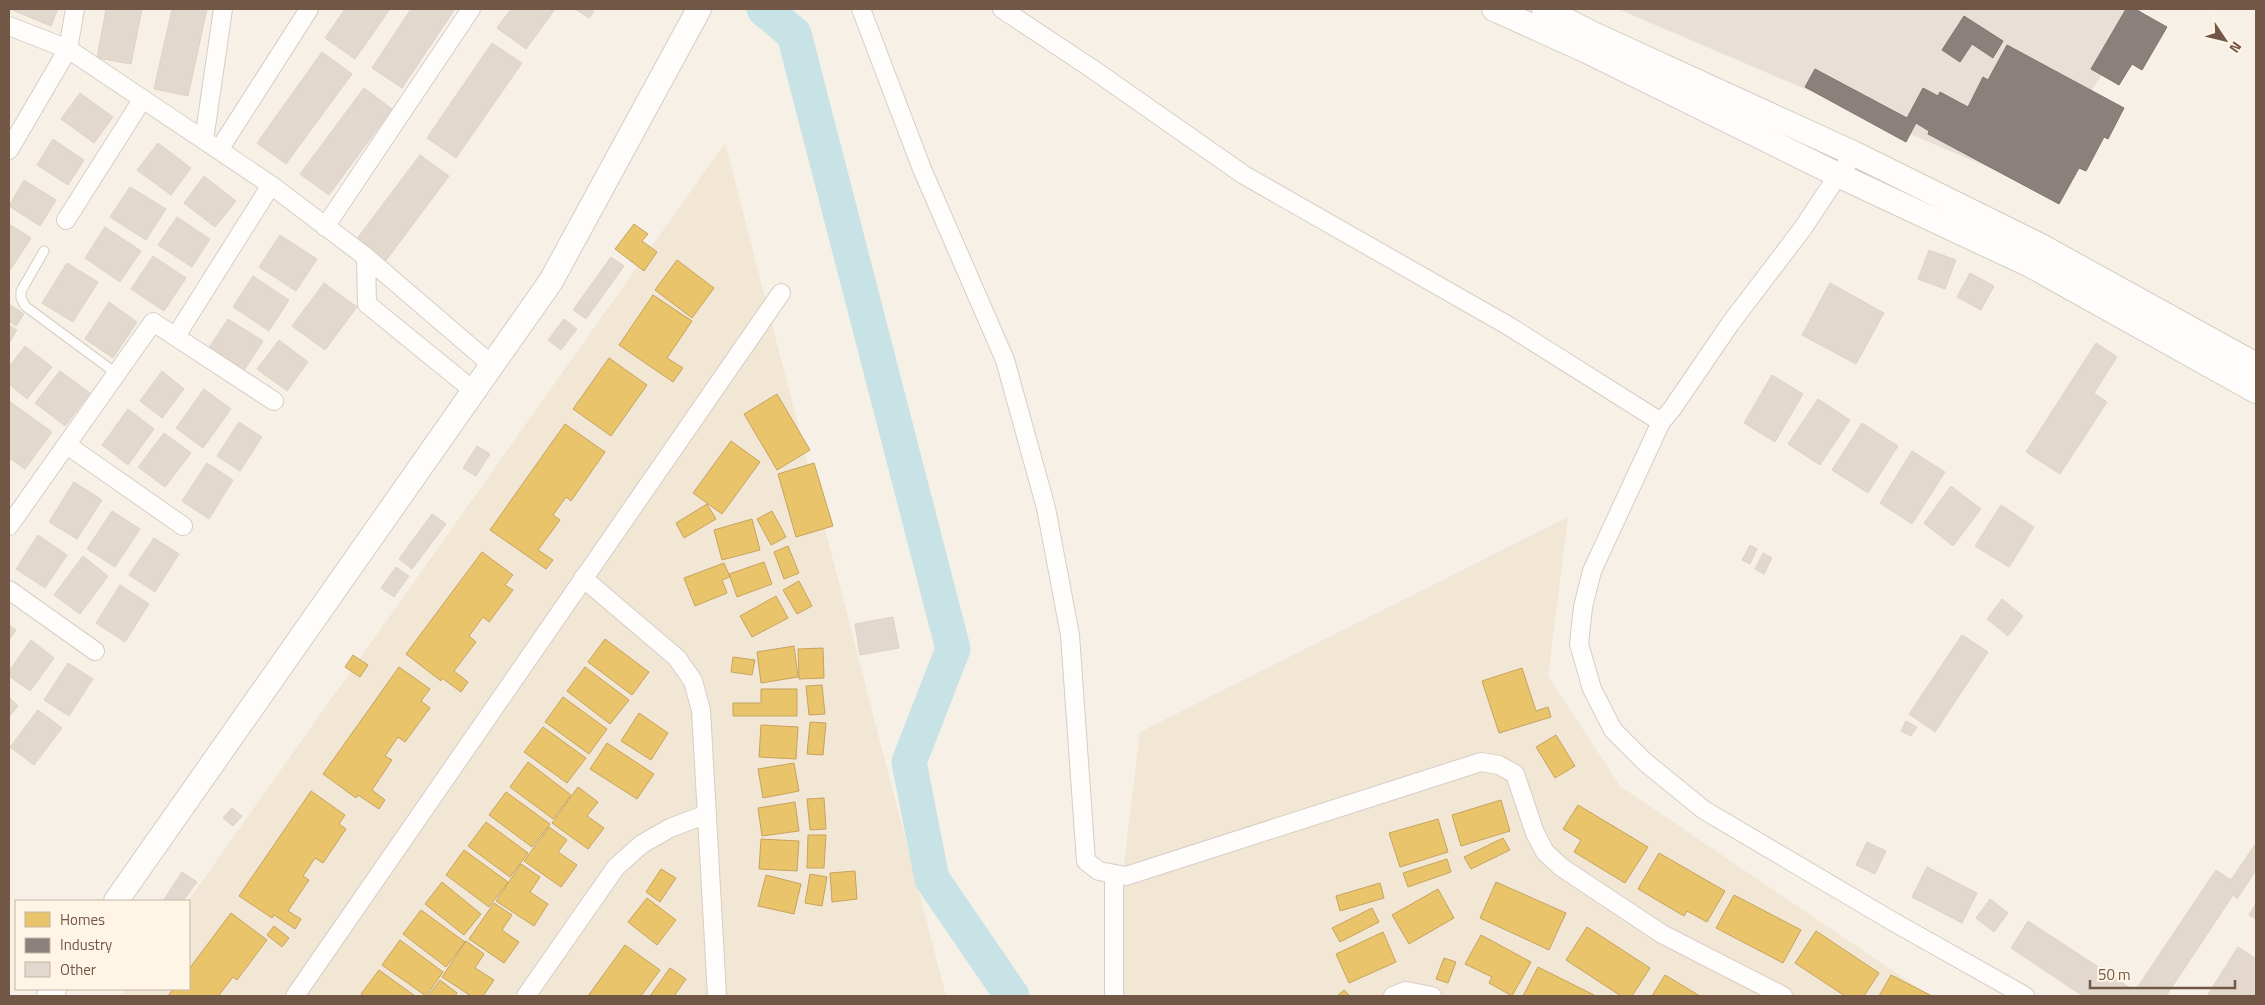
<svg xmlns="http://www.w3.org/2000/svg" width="2265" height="1005" font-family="'Titillium Web',sans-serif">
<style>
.residential{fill:#f2e6d5}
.industrial{fill:#e8e0d7}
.homes{fill:#e9c46a;stroke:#c6a35f}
.industry{fill:#8a817c;stroke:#83746c}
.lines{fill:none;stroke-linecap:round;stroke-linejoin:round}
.river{stroke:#c8e3e6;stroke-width:35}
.building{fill:#e2d8ce;stroke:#ded3c8}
.lane-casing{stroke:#d7cdc4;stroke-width:11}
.street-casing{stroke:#d7cdc4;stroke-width:20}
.secondary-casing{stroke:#d6ccc3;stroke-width:26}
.lane{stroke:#fefdfb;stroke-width:9}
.street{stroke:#fefdfb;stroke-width:18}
.secondary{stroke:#fefdfb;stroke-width:24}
</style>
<rect width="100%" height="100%" fill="#f6f0e6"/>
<path class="residential" d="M 725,143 L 946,996 L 121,996 L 126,989 L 189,989 L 188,901 Z
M 1568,517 L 1548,676 L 1620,786 L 1930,996 L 1108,996 L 1140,732 Z"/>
<path class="industrial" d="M 1618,9 L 2143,9 L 2032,186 Z"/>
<path class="homes" d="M 634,224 L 648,234 L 642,241 L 657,252 L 644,271 L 615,249 Z
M 677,260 L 714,288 L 692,318 L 655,290 Z
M 653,295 L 692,321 L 667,358 L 683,368 L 673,382 L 619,345 Z
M 609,358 L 647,385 L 611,436 L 573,409 Z
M 777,394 L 810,450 L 777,470 L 744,414 Z
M 565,424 L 605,452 L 571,501 L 566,497 L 553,515 L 560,520 L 538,550 L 553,560 L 546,569 L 490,530 Z
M 731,441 L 760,462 L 722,514 L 693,493 Z
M 814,463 L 833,526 L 796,537 L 778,474 Z
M 707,504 L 716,519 L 684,538 L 676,523 Z
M 772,511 L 786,537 L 771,545 L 757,519 Z
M 752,519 L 760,550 L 722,560 L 714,530 Z
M 788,546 L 799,573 L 784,579 L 774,552 Z
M 482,552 L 513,575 L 505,585 L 513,590 L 489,622 L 483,617 L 469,636 L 476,642 L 454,671 L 468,682 L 461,692 L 442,678 L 441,681 L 406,654 Z
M 764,562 L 772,584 L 737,597 L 729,574 Z
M 724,563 L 730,577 L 722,580 L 727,593 L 695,606 L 684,578 Z
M 799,581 L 812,606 L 797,614 L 783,590 Z
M 776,596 L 788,618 L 752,637 L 740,616 Z
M 605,639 L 649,672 L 632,695 L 588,662 Z
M 794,646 L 798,677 L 761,683 L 757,652 Z
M 823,648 L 824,678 L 799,679 L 798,649 Z
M 353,655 L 368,665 L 360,677 L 345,667 Z
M 733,657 L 755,660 L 752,675 L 731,672 Z
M 399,667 L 430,689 L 421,701 L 430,708 L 405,742 L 398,737 L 385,756 L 392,760 L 372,790 L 385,800 L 379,809 L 358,795 L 356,798 L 323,774 Z
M 585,667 L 629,700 L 610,724 L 567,691 Z
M 1522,668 L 1536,711 L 1548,707 L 1551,717 L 1499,733 L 1482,681 Z
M 822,685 L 825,714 L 809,715 L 806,686 Z
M 761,689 L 797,689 L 797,716 L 733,716 L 733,703 L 761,703 Z
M 563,697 L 607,729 L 589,754 L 545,722 Z
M 639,713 L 668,733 L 651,760 L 621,741 Z
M 810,722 L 826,723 L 823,755 L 807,754 Z
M 761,725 L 798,727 L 796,759 L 759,757 Z
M 543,727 L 586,758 L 567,783 L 524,752 Z
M 1556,735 L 1575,766 L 1555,778 L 1536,747 Z
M 607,743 L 654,774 L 637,799 L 590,769 Z
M 528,762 L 571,795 L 553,819 L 510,787 Z
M 794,763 L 799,791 L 763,798 L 758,769 Z
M 578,787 L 598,802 L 587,816 L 604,828 L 588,849 L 552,823 Z
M 311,791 L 345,815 L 339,824 L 346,829 L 323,863 L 315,858 L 303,876 L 309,880 L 288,911 L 301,919 L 295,929 L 274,915 L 272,918 L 239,896 Z
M 506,792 L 550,824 L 532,847 L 489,815 Z
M 824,798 L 826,829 L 810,830 L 807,799 Z
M 1501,800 L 1510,831 L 1461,846 L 1452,815 Z
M 795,802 L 799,831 L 762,836 L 758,808 Z
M 1578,805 L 1648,847 L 1625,883 L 1574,852 L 1581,840 L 1563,829 Z
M 1438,819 L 1448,852 L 1400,867 L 1389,833 Z
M 486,822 L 528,853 L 510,877 L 468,846 Z
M 549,827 L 567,840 L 558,852 L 577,865 L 561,887 L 524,861 Z
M 808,835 L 826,835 L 824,868 L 807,868 Z
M 1503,838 L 1510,850 L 1471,869 L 1464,857 Z
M 761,839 L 799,841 L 797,871 L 759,869 Z
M 464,850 L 508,882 L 489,907 L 446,875 Z
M 1659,853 L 1725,891 L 1707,922 L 1687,911 L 1684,916 L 1638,889 Z
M 1447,859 L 1451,872 L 1408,887 L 1403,873 Z
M 521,864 L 540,877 L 530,892 L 548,904 L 534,926 L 496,901 Z
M 661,869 L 676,878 L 660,902 L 646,892 Z
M 855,871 L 857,899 L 832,902 L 830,873 Z
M 810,874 L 827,877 L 822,906 L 805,903 Z
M 766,875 L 801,884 L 794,914 L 758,906 Z
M 442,882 L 481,914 L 464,935 L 425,904 Z
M 1496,882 L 1566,913 L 1549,950 L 1480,918 Z
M 1380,883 L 1384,898 L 1340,911 L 1336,896 Z
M 1438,889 L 1454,918 L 1409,944 L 1392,915 Z
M 1734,895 L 1801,930 L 1783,963 L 1716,928 Z
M 647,898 L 676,920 L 657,945 L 628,922 Z
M 494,903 L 512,915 L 502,930 L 519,942 L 504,963 L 469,939 Z
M 1372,908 L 1379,922 L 1340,942 L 1332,928 Z
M 421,910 L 465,942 L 446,967 L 403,934 Z
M 231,913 L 267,940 L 237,980 L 233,977 L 219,995 L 222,996 L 168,996 L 173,989 L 189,989 L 189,969 Z
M 274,926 L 289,938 L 282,947 L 267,935 Z
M 1587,927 L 1650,968 L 1632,996 L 1621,996 L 1566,960 Z
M 1816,931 L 1879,973 L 1864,996 L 1845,996 L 1795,963 Z
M 1383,932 L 1396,962 L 1349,983 L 1336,954 Z
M 1481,935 L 1531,962 L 1512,996 L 1489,983 L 1492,977 L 1465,964 Z
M 400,940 L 443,972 L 426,996 L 382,965 Z
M 466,941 L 484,954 L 475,968 L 494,980 L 483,996 L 471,996 L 442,977 Z
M 625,945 L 660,970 L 641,996 L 588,996 Z
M 1444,958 L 1456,962 L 1448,983 L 1436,979 Z
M 1538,967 L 1594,995 L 1593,996 L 1523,996 Z
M 670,968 L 686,979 L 674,996 L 650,996 Z
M 379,970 L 415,996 L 364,996 L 361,994 Z
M 1665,975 L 1700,996 L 1652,996 Z
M 1891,975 L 1932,996 L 1879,996 Z
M 440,980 L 457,993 L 455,996 L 428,996 Z
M 1344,990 L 1350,996 L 1337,996 Z"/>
<path class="industry" d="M 2126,9 L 2135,9 L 2167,27 L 2142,70 L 2132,64 L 2119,85 L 2091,69 Z
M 1964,16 L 2003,41 L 1993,58 L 1972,44 L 1960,62 L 1942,50 Z
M 2007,45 L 2124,108 L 2108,139 L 2104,137 L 2086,171 L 2079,168 L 2059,204 L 1928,134 L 1929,131 L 1916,123 L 1906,142 L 1805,87 L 1815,69 L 1907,118 L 1923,88 L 1938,96 L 1940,92 L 1968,107 L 1983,77 L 1988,80 Z"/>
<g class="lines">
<path class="river" d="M 764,9 L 794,34 L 953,649 L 909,762 L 932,879 L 1012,996"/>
</g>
<path class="building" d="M 10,9 L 58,9 L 51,26 Z
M 106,9 L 142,9 L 131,64 L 97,58 Z
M 172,9 L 207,9 L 188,96 L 154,89 Z
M 345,9 L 390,9 L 355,59 L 325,38 Z
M 411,9 L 455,9 L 402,88 L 372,68 Z
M 511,9 L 555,9 L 526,49 L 497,28 Z
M 575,9 L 590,9 L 594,12 L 589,18 Z
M 492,43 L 522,63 L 456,158 L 427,138 Z
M 322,52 L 352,74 L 286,164 L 257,143 Z
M 364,88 L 392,109 L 329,195 L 300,174 Z
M 80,93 L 113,117 L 94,143 L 61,119 Z
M 53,139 L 84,160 L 68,185 L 37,165 Z
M 158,143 L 191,168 L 171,195 L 137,170 Z
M 420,155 L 449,176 L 382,266 L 353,244 Z
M 204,176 L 236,201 L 215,227 L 184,203 Z
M 24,180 L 56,200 L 40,226 L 9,206 Z
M 130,187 L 166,209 L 146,240 L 110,217 Z
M 177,217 L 210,239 L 192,267 L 158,245 Z
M 9,224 L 31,238 L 11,269 L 9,268 Z
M 105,227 L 141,251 L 120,282 L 85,258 Z
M 280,235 L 317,259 L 296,291 L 259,267 Z
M 1929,250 L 1956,260 L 1945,289 L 1918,279 Z
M 153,256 L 186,278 L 164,311 L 131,289 Z
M 611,257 L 624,266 L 586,319 L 573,310 Z
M 67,263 L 98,282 L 73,322 L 42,303 Z
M 1970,273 L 1994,286 L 1981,310 L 1957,297 Z
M 253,276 L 289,300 L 269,331 L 233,307 Z
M 324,283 L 357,307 L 325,350 L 292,326 Z
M 1830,283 L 1884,313 L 1856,364 L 1802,335 Z
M 109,302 L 137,322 L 113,358 L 85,339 Z
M 9,304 L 24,314 L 16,326 L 9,321 Z
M 228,319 L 263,341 L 243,372 L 208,349 Z
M 564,319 L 577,329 L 561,350 L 548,340 Z
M 9,325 L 17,330 L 9,343 Z
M 279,340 L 308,362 L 287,391 L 257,369 Z
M 2096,343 L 2117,357 L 2094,393 L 2107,402 L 2060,474 L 2026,452 Z
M 25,346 L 52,367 L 27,399 L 9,384 L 9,367 Z
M 60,371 L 90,393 L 65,426 L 35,403 Z
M 162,371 L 184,389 L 162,418 L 140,401 Z
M 1772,375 L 1803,394 L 1775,442 L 1744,423 Z
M 204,389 L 231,409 L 203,448 L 176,428 Z
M 1818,399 L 1850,420 L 1820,465 L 1788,444 Z
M 9,401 L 52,432 L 25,469 L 9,458 Z
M 128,409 L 154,429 L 128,465 L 102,445 Z
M 239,422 L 262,437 L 240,471 L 217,456 Z
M 1862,423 L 1898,446 L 1868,493 L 1832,470 Z
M 164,433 L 191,453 L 165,487 L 138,467 Z
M 477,446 L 490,454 L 476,476 L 463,468 Z
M 1912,451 L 1945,472 L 1912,524 L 1880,503 Z
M 207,463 L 233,480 L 209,519 L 182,501 Z
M 74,482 L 102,500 L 77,539 L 49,522 Z
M 1951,486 L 1981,509 L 1953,546 L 1924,523 Z
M 2001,505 L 2034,527 L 2009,567 L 1975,546 Z
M 112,511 L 140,529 L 115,567 L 87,549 Z
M 432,514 L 446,524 L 412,569 L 399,559 Z
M 38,535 L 67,555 L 45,588 L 16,569 Z
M 154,538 L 179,554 L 155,592 L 129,575 Z
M 1750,545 L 1757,549 L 1750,564 L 1742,560 Z
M 1763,553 L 1772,558 L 1764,574 L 1755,569 Z
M 83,556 L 108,576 L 80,614 L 54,595 Z
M 396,567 L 409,576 L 394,597 L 381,588 Z
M 120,585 L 149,604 L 125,642 L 96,623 Z
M 2002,599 L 2023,616 L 2008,636 L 1987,619 Z
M 893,617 L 899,648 L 860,655 L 855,624 Z
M 9,625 L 16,630 L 9,640 Z
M 1962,635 L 1988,652 L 1935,732 L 1909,714 Z
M 31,640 L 54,658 L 30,691 L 9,676 L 9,671 Z
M 68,663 L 93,679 L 69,716 L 44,700 Z
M 9,697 L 18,706 L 9,717 Z
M 38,710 L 62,728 L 34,765 L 10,747 Z
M 1906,721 L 1917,727 L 1911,736 L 1901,731 Z
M 232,808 L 242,816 L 233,826 L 223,818 Z
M 1867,842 L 1886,851 L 1875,874 L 1856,865 Z
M 2256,843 L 2256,870 L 2237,899 L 2233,895 L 2166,996 L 2083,996 L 2011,948 L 2028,921 L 2135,991 L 2216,870 L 2231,880 Z
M 1927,867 L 1977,893 L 1962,923 L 1912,897 Z
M 182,872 L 197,882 L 183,901 L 163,901 Z
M 1990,899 L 2008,913 L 1994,932 L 1976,918 Z
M 2256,903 L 2256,919 L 2249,915 Z
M 2238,947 L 2256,959 L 2256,996 L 2207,996 Z"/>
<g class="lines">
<g class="lane-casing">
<path id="lane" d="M 44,251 L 21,291 L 21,298 L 25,306 L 117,374"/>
</g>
<g class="street-casing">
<path id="street" d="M 861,9 L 922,169 L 1005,360 L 1046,508 L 1070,635 L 1086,861 L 1099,871 L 1126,876 L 1481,762 L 1499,765 L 1515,774 L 1535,833 L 1545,852 L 1561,867 L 1662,934 L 1783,996
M 1002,9 L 1091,68 L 1244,175 L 1507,325 L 1661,422
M 9,26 L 68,49 L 271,185 L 366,257 L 492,365
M 204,140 L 223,9
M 9,150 L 68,49 L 75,9
M 219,150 L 309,9
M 1855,154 L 1838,175 L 1803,228 L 1730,324 L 1672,409 L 1661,422 L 1592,571 L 1583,607 L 1579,644 L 1592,689 L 1613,730 L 1645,762 L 1704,810 L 1892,921 L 2025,996
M 66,220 L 142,100
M 325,227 L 471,9
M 366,257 L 367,304 L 474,391
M 176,336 L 271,185
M 67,445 L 183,526
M 9,526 L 153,322 L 274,401
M 583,578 L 677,658 L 693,681 L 701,710 L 717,996
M 9,590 L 95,651
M 295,996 L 781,293
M 526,996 L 616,867 L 642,844 L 670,828 L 707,814
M 1114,996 L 1114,875
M 1393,996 L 1406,991 L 1432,996"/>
</g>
<g class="secondary-casing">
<path id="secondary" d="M 1494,9 L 1587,51 L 1838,175 L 2030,265 L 2256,391
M 1544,9 L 1593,34 L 1855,154 L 2039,245 L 2256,365
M 116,901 L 551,281 L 699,9
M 49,996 L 54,989"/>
</g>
<use href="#lane" class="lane"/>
<use href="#street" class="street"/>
<use href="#secondary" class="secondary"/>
</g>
<rect width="2265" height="1005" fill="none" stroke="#735746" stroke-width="20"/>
<rect x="15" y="900" width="175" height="90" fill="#fff5e6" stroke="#c7b6a6"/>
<rect x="25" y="912" width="25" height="15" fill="#e9c46a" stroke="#c7b6a6"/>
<text x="60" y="925" font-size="15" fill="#735746">Homes</text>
<rect x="25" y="938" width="25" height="15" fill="#8a817c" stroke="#c7b6a6"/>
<text x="60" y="950" font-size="15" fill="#735746">Industry</text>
<rect x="25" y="962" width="25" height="15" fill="#e2d8ce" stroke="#c7b6a6"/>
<text x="60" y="975" font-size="15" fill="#735746">Other</text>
<g transform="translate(2225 40) rotate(125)" stroke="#fff5e6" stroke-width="4" paint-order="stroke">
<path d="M0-4L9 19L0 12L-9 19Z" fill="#735746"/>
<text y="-8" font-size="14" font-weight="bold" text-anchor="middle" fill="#735746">N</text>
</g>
<path d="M2090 980v8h145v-8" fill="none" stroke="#735746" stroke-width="2.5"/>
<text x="2098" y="980" font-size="15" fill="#735746" stroke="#fff5e6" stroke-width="4" paint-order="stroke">50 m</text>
</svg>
